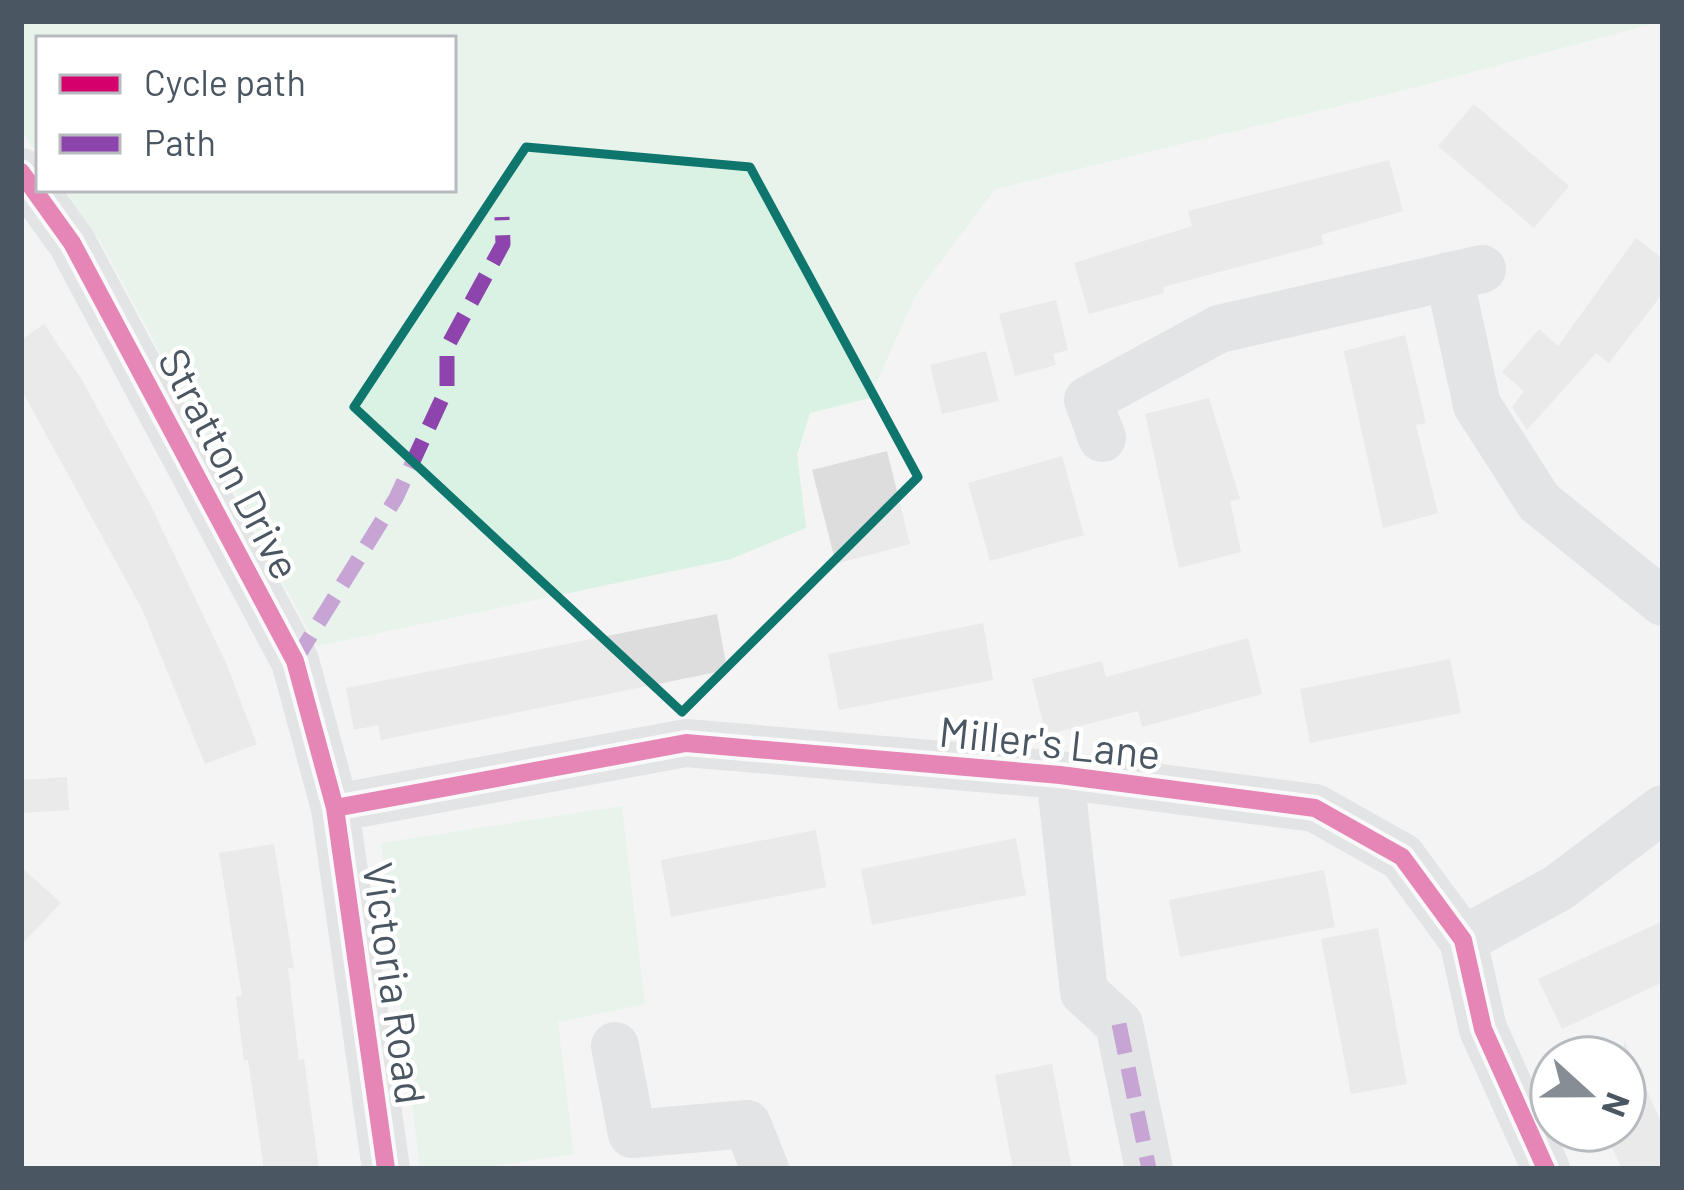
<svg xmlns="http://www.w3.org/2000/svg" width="1684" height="1190" font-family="Barlow,sans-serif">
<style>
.green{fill:#d9f2e3}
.building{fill:#ddddde}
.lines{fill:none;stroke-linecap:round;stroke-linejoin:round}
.minor{stroke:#ced0d2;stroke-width:48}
.quiet{stroke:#8e44ad;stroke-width:15;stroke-dasharray:30 15;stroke-linecap:butt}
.cycleway-casing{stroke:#fff;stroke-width:26}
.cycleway{stroke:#d6006c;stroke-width:18}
.marked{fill:none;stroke:#0f766e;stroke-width:9;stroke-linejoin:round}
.labels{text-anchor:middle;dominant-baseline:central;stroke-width:9;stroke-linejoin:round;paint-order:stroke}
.street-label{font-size:42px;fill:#4a5661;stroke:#fff}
</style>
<rect width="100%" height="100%" fill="#f4f4f4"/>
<path class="green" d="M 21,21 L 1663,21 L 1409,89 L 995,189 L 915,296 L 870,398 L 810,413 L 797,455 L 806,528 L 731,559 L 317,646 L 102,244 L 63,189 L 453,189 L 453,39 L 39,39 L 39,156 L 21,131 Z
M 622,806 L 645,1004 L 558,1022 L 574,1154 L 473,1169 L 420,1169 L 381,843 Z"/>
<path class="building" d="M 1474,104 L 1569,186 L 1534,228 L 1438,146 Z
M 1389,160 L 1403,211 L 1321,235 L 1324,244 L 1163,287 L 1164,293 L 1089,314 L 1074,263 L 1192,226 L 1188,211 Z
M 1636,238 L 1663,259 L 1663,293 L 1609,363 L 1596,353 L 1527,430 L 1512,407 L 1524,391 L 1502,372 L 1539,329 L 1558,346 Z
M 1056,300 L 1068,350 L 1053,354 L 1056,365 L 1015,376 L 999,314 Z
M 44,324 L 82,380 L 151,506 L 226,663 L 257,744 L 205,764 L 142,609 L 21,389 L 21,340 Z
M 1405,335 L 1426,423 L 1416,425 L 1438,513 L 1383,528 L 1344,351 Z
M 986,351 L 999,401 L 942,414 L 930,365 Z
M 1209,398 L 1240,499 L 1230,501 L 1241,552 L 1179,568 L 1145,414 Z
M 887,451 L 910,544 L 836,564 L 812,470 Z
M 1062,456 L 1084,535 L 990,561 L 968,483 Z
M 717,614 L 727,670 L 381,740 L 378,725 L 354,730 L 346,688 Z
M 983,623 L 993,680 L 839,710 L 828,654 Z
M 1248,638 L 1262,694 L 1142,727 L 1138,711 L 1046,735 L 1032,679 L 1102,661 L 1106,677 Z
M 1450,659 L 1461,713 L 1310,743 L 1300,689 Z
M 67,777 L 69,810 L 21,813 L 21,780 Z
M 816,830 L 826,887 L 671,917 L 661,860 Z
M 1016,838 L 1026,895 L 872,925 L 861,869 Z
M 274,844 L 294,968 L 288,968 L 299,1060 L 304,1059 L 319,1169 L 264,1169 L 248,1060 L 244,1061 L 236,997 L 242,996 L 219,853 Z
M 21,867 L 61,903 L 21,945 Z
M 1324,870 L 1335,927 L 1180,957 L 1169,900 Z
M 1663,921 L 1663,982 L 1562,1029 L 1538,979 Z
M 1378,928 L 1407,1084 L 1351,1094 L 1321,939 Z
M 1624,1040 L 1663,1126 L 1663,1169 L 1622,1169 L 1604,1130 L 1624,1130 Z
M 1052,1064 L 1072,1169 L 1013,1169 L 995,1075 Z"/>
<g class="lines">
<path class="minor" d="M 21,172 L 72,243 L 295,661 L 335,808 L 386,1169
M 1449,276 L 1477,405 L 1539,502 L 1663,602
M 1102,438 L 1088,400 L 1219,329 L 1482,269
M 1060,775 L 1084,992 L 1119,1024 L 1149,1169
M 335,808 L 686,743 L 1060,775 L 1315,808 L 1402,857 L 1463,940 L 1483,1029 L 1546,1169
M 1463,940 L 1558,888 L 1663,809
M 615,1046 L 632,1134 L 747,1124 L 765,1169"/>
<path class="quiet" d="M 295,661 L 396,498 L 447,388 L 447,347 L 503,244 L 502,217
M 1119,1024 L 1149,1169"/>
<g class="cycleway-casing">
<path id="cycleway" d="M 21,172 L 72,243 L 295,661 L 335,808 L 386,1169
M 335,808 L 686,743 L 1060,775 L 1315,808 L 1402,857 L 1463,940 L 1483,1029 L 1546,1169"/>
</g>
<use href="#cycleway" class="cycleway"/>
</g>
<path d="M0 0H1684V1190H0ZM 526,147 L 750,167 L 918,477 L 682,712 L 354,407 Z" fill="#f4f4f4" fill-opacity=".55" fill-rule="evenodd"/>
<path class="marked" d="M 526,147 L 750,167 L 918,477 L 682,712 L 354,407 Z"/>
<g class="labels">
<g class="street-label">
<text transform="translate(231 463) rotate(62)">Stratton Drive</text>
<text transform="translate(1050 741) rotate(6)">Miller's Lane</text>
<text transform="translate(396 983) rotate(82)">Victoria Road</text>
</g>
</g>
<rect width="1684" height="1190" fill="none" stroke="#4a5661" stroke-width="48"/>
<rect x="36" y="36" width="420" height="156" fill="#ffffff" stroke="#b7bbc0" stroke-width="3"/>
<rect x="60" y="75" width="60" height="18" fill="#d6006c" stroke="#b7bbc0" stroke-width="3"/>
<text x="144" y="96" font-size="36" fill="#4a5661">Cycle path</text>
<rect x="60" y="135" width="60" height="18" fill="#8e44ad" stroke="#b7bbc0" stroke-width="3"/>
<text x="144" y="156" font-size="36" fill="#4a5661">Path</text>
<g transform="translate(1588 1094) rotate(111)"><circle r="57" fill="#ffffff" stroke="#b7bbc0" stroke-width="3"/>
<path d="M0-9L21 45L0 30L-21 45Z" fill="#868d94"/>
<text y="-18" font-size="33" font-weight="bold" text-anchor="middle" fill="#4a5661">N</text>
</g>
</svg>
